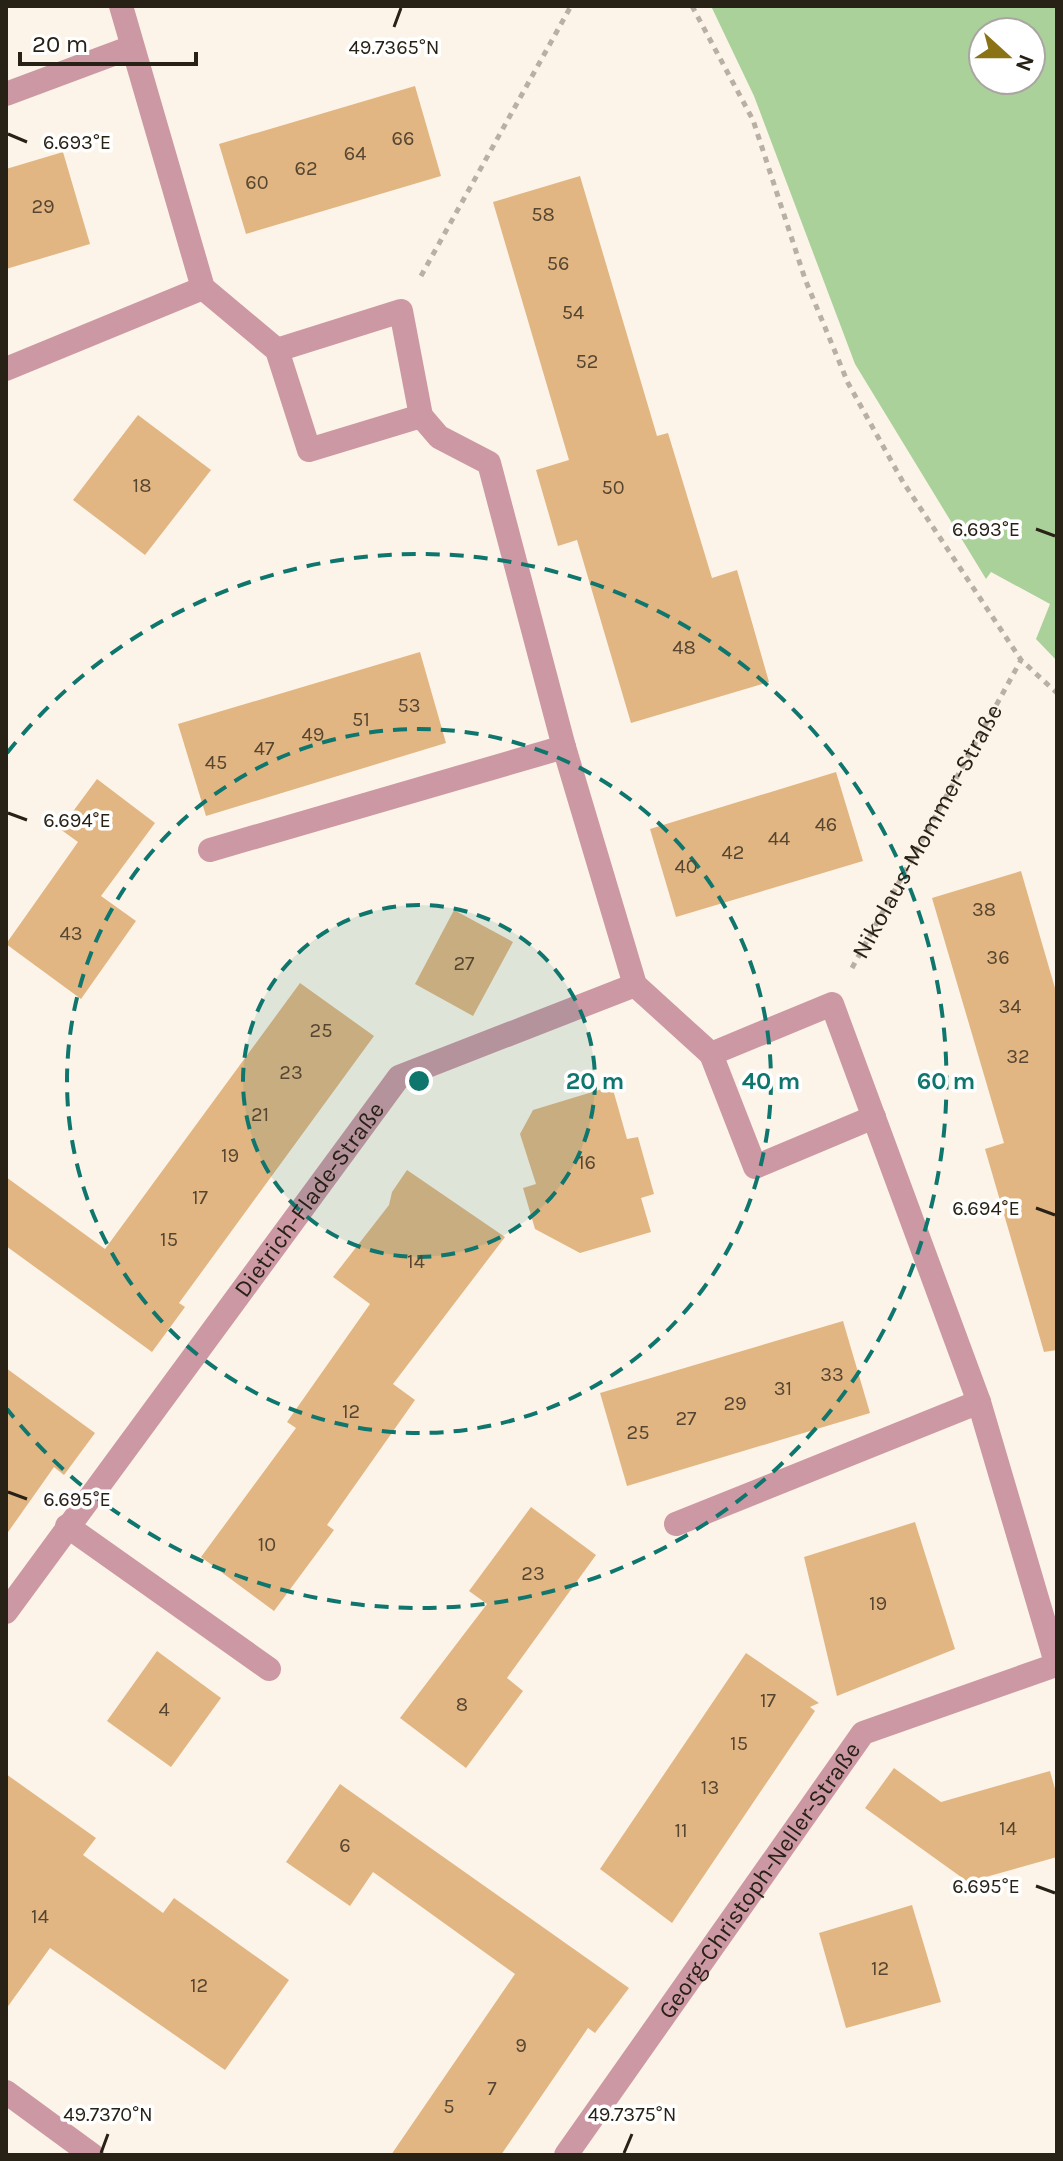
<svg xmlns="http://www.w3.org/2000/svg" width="1063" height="2161" font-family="Karla,sans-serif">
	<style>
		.green { fill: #abd19b; fill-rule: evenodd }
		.building { fill: #e2b683 }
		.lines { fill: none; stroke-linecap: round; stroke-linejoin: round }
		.path { stroke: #b8b0a5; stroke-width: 5; stroke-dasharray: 6 6; stroke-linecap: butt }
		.street { stroke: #cc98a4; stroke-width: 24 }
		.ticks { fill: none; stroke: #282116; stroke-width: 3 }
		.ring { fill: none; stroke: #0f766e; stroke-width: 4; stroke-dasharray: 14 10 }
		.labels { text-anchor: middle; stroke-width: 7; stroke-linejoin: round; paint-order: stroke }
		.number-label { font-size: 20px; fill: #564631 }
		.street-label { font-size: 24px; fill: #282116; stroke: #fff }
		.ticks-label { font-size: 20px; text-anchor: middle; fill: #282116; stroke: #fff; stroke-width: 7; stroke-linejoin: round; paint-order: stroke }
		.centre { fill: #0f766e; stroke: #fff; stroke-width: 4 }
		.ring-label { font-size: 24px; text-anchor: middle; font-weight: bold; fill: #0f766e; stroke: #fff; stroke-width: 7; stroke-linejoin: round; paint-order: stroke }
	</style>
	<rect width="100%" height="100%" fill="#fcf4e8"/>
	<path class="green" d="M711,6H1057V661L1036,639L1050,604L991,572L986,579L855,364L754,96ZM983,32H1031V80H983Z"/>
	<g class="building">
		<polygon points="415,86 441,176 246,234 219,144"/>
		<polygon points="63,152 90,244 6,269 6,169"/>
		<polygon points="580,176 657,436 668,433 712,578 737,570 769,682 631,723 577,540 558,546 536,470 569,460 493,202"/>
		<polygon points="138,415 211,470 145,555 73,500"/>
		<polygon points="420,652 446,743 206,816 178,724"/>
		<polygon points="836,772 863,861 676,917 650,829"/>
		<polygon points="97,779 155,823 101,896 136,921 81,999 6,944 78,842 60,829"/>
		<polygon points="1021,871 1057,995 1057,1350 1044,1352 985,1149 1004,1143 932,898"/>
		<polygon points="454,910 513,942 473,1016 415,984"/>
		<polygon points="300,983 374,1036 179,1303 185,1307 152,1352 6,1246 6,1177 105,1249"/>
		<polygon points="612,1086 627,1139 638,1137 654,1194 641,1198 651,1232 580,1253 535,1229 523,1188 536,1184 520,1134 533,1110"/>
		<polygon points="407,1170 505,1237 393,1384 415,1400 327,1525 334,1530 274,1611 201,1557 296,1428 287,1422 370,1304 333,1277 389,1205 392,1192"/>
		<polygon points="843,1321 870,1413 627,1486 600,1393"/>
		<polygon points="6,1368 95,1433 64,1475 54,1467 6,1535"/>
		<polygon points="531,1507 596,1555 507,1678 523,1691 466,1768 400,1718 487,1604 469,1591"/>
		<polygon points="915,1522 955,1649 837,1696 804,1557"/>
		<polygon points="157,1651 221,1698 171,1767 107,1721"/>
		<polygon points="746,1653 819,1703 810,1707 815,1711 672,1923 600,1869"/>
		<polygon points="894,1768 941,1802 1050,1771 1057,1796 1057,1857 968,1882 865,1808"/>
		<polygon points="6,1774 96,1838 83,1855 163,1913 174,1898 289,1980 225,2070 50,1948 6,2009"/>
		<polygon points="340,1784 629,1988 595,2033 588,2028 501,2155 391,2155 515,1974 373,1872 350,1906 286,1862"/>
		<polygon points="912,1905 941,2002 846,2028 819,1933"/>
	</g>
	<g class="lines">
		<g class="path">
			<polyline points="692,6 753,120 805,279 848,383 903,482 1021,660 1057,693"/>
			<polyline points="421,276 571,6"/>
			<path id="s1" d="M852,968L1021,660"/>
		</g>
		<g class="street">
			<polyline points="121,6 203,288 277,350 309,450 421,416 439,437 489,463 564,747 635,985 711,1054 832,1004 979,1402 1057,1666"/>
			<polyline points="6,94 132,47"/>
			<polyline points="277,350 401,311 421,416"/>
			<polyline points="6,369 203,288"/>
			<polyline points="210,850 564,747"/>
			<polyline points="711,1054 755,1167 874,1117"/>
			<polyline points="676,1524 979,1402"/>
			<polyline points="67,1526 269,1669"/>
			<path id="s2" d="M6,1612L399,1077L635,985"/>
			<polyline points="6,2092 92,2155"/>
			<path id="s3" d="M566,2155L863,1733L1056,1665"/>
		</g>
	</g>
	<path class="ticks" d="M394,27L401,8M8,134L27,142M1036,529L1055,536M8,813L27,820M1036,1208L1055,1215M8,1492L27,1499M1036,1886L1055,1893M101,2153L108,2134M624,2153L632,2134"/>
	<circle cx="419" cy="1081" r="176" fill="#0f766e" fill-opacity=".12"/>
	<g class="ring">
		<circle cx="419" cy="1081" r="176"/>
		<circle cx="419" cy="1081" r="352"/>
		<path d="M7 753A527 527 0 1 1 7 1409"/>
	</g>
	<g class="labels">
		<g class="number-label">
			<text x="403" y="145">66</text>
			<text x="355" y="160">64</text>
			<text x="306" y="175">62</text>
			<text x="257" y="189">60</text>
			<text x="43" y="213">29</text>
			<text x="543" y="221">58</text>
			<text x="558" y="270">56</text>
			<text x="573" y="319">54</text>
			<text x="587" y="368">52</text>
			<text x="142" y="492">18</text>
			<text x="613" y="494">50</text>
			<text x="684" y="654">48</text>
			<text x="409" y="712">53</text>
			<text x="361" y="726">51</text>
			<text x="313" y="741">49</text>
			<text x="264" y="755">47</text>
			<text x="216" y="769">45</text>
			<text x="826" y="831">46</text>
			<text x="779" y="845">44</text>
			<text x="733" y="859">42</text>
			<text x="686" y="873">40</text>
			<text x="984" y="916">38</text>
			<text x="71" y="940">43</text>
			<text x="998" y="964">36</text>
			<text x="464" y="970">27</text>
			<text x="1010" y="1013">34</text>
			<text x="321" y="1037">25</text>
			<text x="1018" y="1063">32</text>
			<text x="291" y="1079">23</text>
			<text x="260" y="1121">21</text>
			<text x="230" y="1162">19</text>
			<text x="587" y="1169">16</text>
			<text x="200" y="1204">17</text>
			<text x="169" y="1246">15</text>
			<text x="416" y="1268">14</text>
			<text x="832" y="1381">33</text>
			<text x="783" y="1395">31</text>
			<text x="735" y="1410">29</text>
			<text x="351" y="1418">12</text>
			<text x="686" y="1425">27</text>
			<text x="638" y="1439">25</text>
			<text x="267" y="1551">10</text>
			<text x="533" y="1580">23</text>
			<text x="878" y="1610">19</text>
			<text x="768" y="1707">17</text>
			<text x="462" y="1711">8</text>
			<text x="164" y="1716">4</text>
			<text x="739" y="1750">15</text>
			<text x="710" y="1794">13</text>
			<text x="1008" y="1835">14</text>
			<text x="681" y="1837">11</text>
			<text x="345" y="1852">6</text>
			<text x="40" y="1923">14</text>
			<text x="880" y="1975">12</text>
			<text x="199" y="1992">12</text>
			<text x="521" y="2052">9</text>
			<text x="492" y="2095">7</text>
			<text x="449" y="2113">5</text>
		</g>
		<g class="street-label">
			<text dy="8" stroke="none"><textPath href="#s1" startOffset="156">Nikolaus-Mommer-Straße</textPath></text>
			<text dy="8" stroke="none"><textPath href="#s2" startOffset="512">Dietrich-Flade-Straße</textPath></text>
			<text dy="8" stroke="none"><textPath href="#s3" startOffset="336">Georg-Christoph-Neller-Straße</textPath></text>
		</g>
	</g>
	<g class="ticks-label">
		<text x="394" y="54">49.7365°N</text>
		<text x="77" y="149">6.693°E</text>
		<text x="986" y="536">6.693°E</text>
		<text x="77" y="827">6.694°E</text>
		<text x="986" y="1215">6.694°E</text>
		<text x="77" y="1506">6.695°E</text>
		<text x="986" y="1893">6.695°E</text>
		<text x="108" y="2121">49.7370°N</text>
		<text x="632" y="2121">49.7375°N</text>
	</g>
	<circle cx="419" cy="1081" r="12" class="centre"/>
	<g class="ring-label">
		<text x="595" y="1089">20 m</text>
		<text x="771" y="1089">40 m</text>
		<text x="946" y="1089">60 m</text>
	</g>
	<rect width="1063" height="2161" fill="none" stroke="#282116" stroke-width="16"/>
	<g transform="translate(1007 56) rotate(111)"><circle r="38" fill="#ffffff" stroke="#a9a6a2" stroke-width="2"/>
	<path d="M0-6L14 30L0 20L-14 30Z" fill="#897315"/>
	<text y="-12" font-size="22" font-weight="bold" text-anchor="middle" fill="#282116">N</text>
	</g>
	<path d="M20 52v12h176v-12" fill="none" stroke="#282116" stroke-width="4"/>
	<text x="32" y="52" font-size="24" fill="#282116" stroke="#ffffff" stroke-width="6" paint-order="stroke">20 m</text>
</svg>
